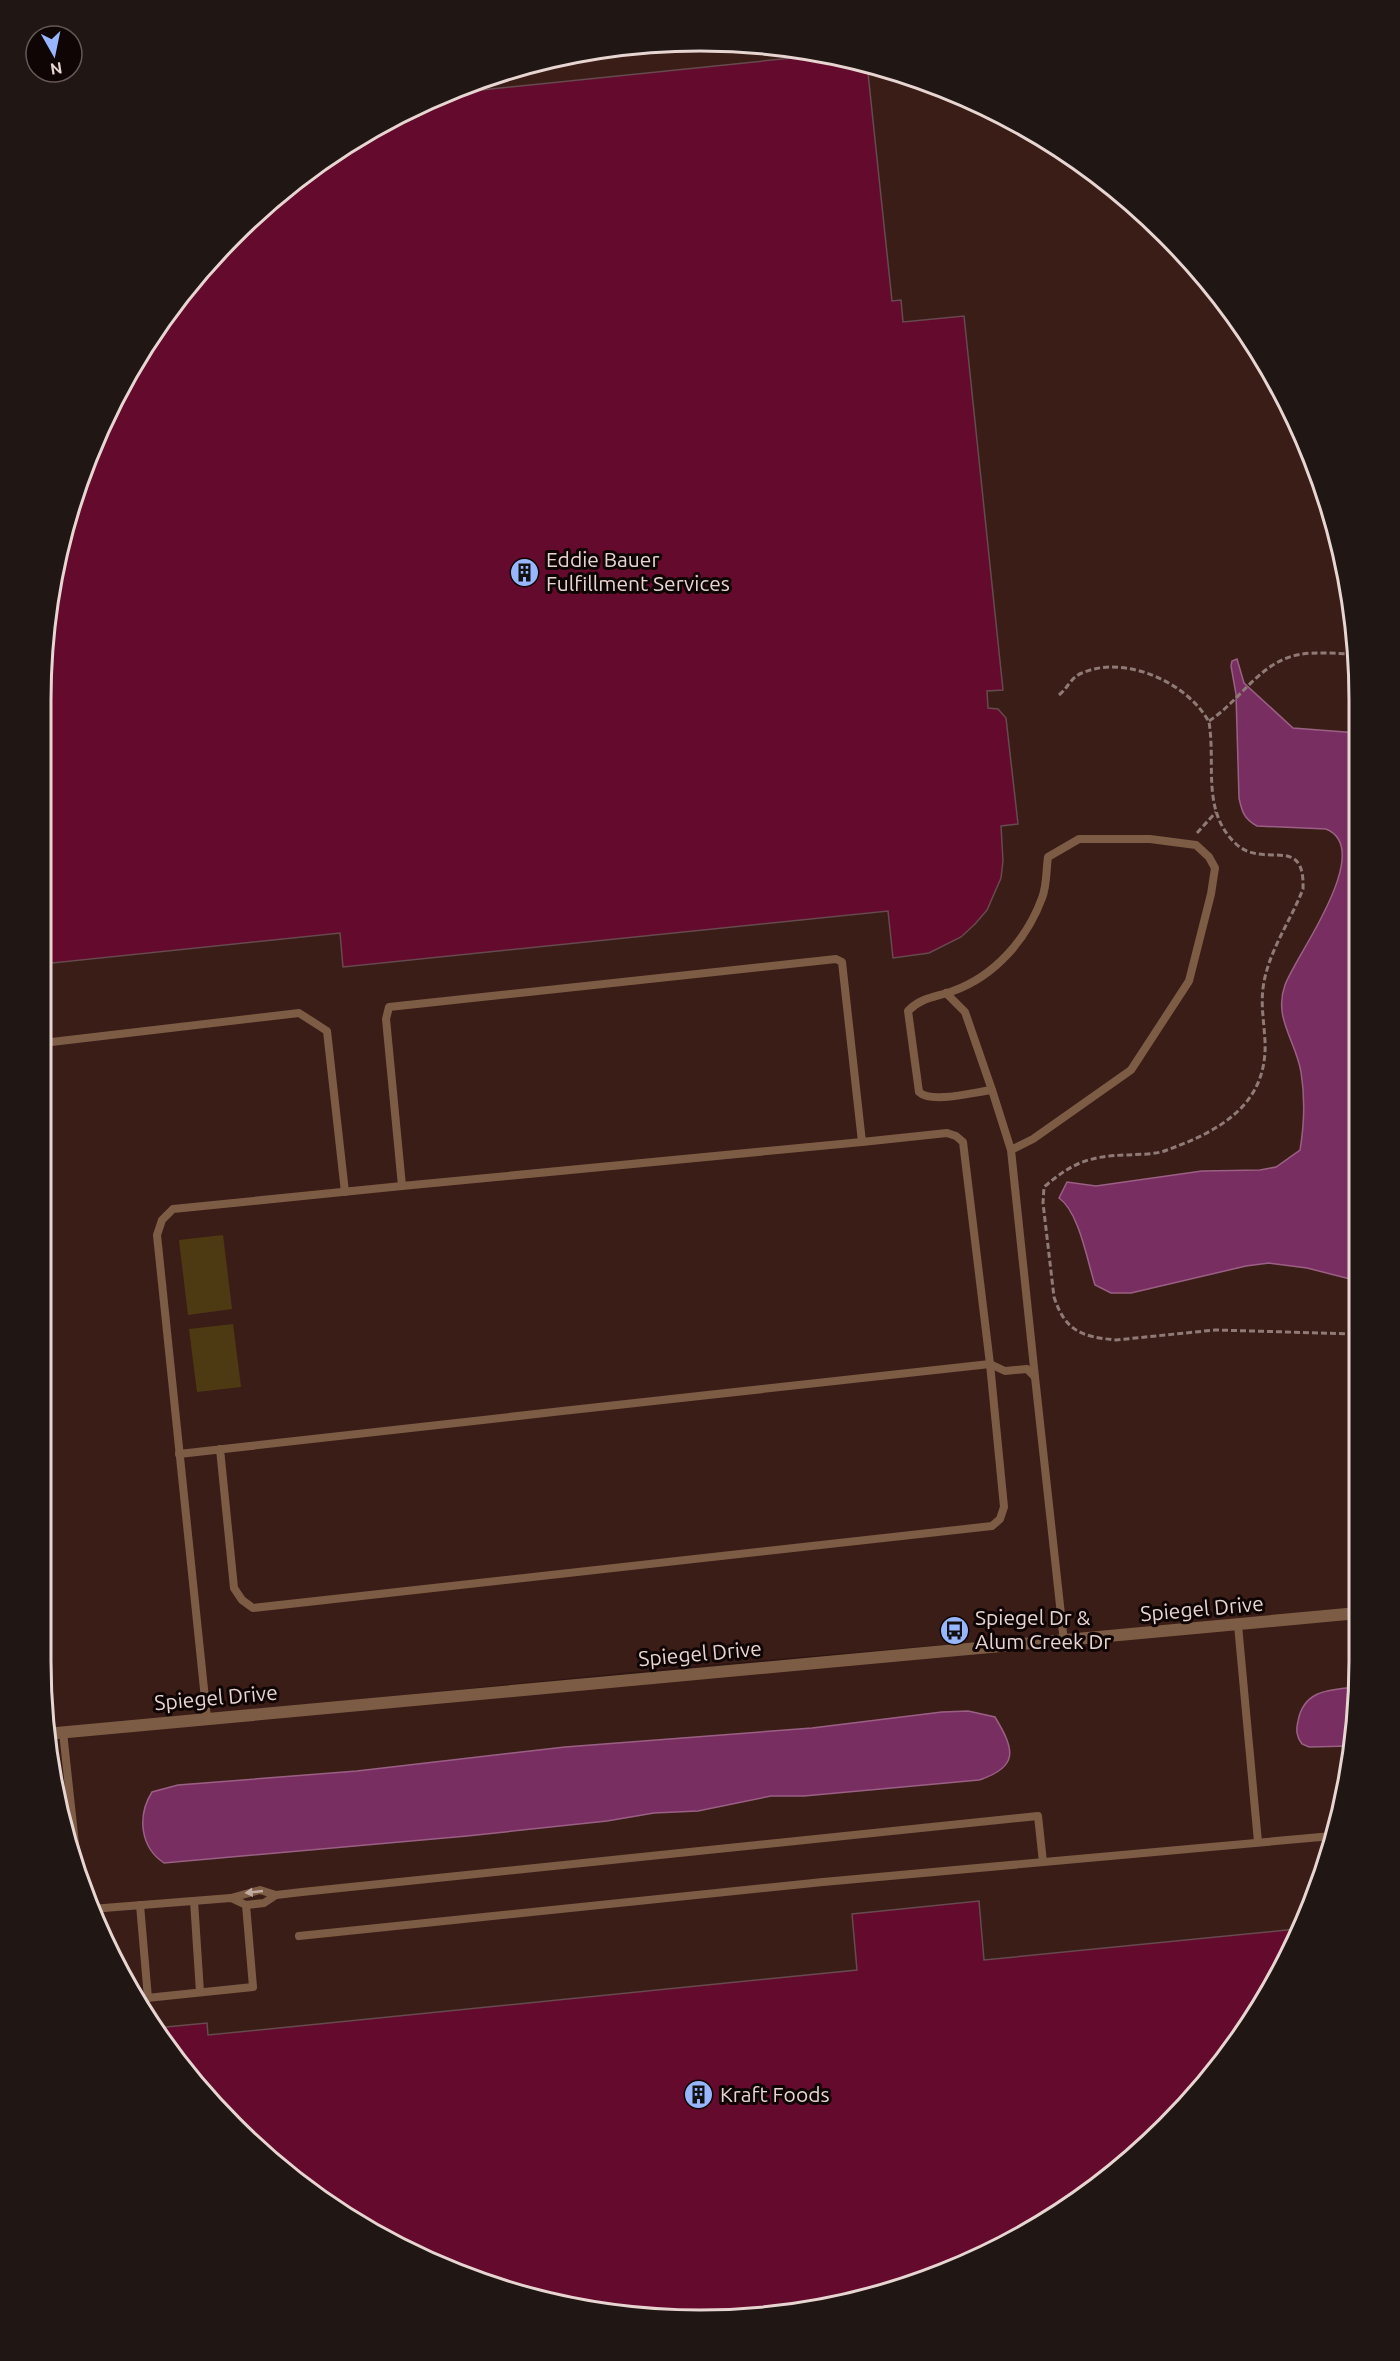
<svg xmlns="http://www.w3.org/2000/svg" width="1400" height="2361" font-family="Ubuntu,sans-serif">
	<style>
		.built { fill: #3b1d17 }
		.green { fill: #4e3a12 }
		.water { fill: #792e62; stroke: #9a6084; stroke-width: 1.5 }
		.building { fill: #640a2c; stroke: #664a4f; stroke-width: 1.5 }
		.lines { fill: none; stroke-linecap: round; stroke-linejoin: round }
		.path { stroke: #8f7a76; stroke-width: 3; stroke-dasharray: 6 3; stroke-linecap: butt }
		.service { stroke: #7d5c45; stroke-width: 8 }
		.minor { stroke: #7d5c45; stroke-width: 12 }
		.oneway { fill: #c2aba1 }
		.labels { text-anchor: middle; stroke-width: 6; stroke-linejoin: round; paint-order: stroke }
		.poi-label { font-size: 21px; fill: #e7d5d2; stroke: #0f0504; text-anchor: start }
		.street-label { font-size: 21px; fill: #e7d5d2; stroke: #0f0504 }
		.rim { fill: none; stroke: #e7d5d2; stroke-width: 3 }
	</style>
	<rect width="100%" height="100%" fill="#2e1612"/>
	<g class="built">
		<polygon points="700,41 829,53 953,91 1067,152 1196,265 1271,371 1337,529 1358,657 1358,1609 682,1667 46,1731 42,657 76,488 152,333 234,233 334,151 448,91 572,53"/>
		<polygon points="1358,1613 1358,1704 1324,1873 1248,2028 1167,2127 1101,2184 992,2252 912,2286 786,2315 700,2320 614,2315 234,2128 177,2062 109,1953 75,1873 46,1747 46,1734"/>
	</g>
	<g class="green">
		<polygon points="223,1235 232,1309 188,1315 179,1240"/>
		<polygon points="233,1324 241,1387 197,1392 189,1329"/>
	</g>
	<g class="water">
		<path d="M1237,659L1244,683L1293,728L1358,733V1281L1307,1268L1269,1263L1246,1266L1131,1293H1111L1095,1285C1087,1260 1079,1212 1059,1198L1067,1182L1096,1186L1202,1171L1260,1170L1276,1167L1300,1150C1304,1126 1305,1097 1301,1072C1296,1041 1273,1018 1285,985C1296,955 1376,849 1326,829L1257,826C1244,819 1242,812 1239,798L1236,694L1231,666L1232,661Z"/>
		<path d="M1358,1687V1704L1350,1746L1309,1747L1302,1744C1296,1736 1296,1730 1298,1721C1304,1689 1330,1690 1358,1687Z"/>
		<path d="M968,1711L995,1717C1015,1750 1019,1767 979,1780L804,1796H771L698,1811L654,1813L607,1821L467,1836L164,1863C140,1847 137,1816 152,1792L178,1785L357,1771L565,1747L812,1728L942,1712Z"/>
	</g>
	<g class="building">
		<polygon points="831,54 877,68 878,72 868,73 892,301 901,300 903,322 964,316 1003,690 987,691 988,708 998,709 1006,718 1018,824 1001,826 1003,861 1001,878 987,910 975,924 961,937 929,953 893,958 888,911 343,967 340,933 43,964 42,657 76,488 152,333 234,233 334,151 442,94"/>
		<polygon points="979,1901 984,1960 1297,1929 1248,2028 1167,2127 1101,2184 992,2252 912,2286 786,2315 700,2320 614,2315 488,2286 333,2209 234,2128 177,2062 156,2028 207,2023 208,2035 857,1970 852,1914"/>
	</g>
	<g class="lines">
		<g class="path">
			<path d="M1059,695C1068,688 1071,677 1082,673C1125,654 1188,683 1209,722C1216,765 1201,811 1236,844C1265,870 1305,833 1303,889C1291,920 1270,949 1264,982C1260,1002 1264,1021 1265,1041C1268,1104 1220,1131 1167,1150C1155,1155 1139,1154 1126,1155C1089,1156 1072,1163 1044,1187L1043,1203L1054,1297C1065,1331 1082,1337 1116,1340L1215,1330L1358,1334"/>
			<path d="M1209,721C1240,701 1259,663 1297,655C1315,651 1339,654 1358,654"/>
			<polyline points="1197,833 1216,812"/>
		</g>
		<g class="service">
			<polyline points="946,993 965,1012 992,1090"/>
			<polyline points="43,1043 299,1013 327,1031 345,1192"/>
			<path d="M1011,1150L992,1090C975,1092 931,1104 919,1092L908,1011C921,997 937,997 953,991C995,976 1027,939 1042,898C1047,886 1046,870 1048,857L1079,839H1150L1196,845L1209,857L1215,868L1211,894L1189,981L1131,1070L1033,1139L1011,1150L1035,1377"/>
			<polyline points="402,1186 862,1142"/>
			<path d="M179,1454C449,1423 720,1394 990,1364L1004,1507L1000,1519L992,1526L253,1608L242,1600L234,1588L220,1449"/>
			<polyline points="1238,1625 1258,1842"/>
			<polyline points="207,1718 157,1235 162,1220 173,1209 402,1186 386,1019 389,1007 836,959 842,962 862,1142 947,1133 956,1136 963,1142 990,1364 1005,1371 1027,1369 1035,1377 1064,1642"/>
			<polyline points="63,1732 79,1881"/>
			<polyline points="231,1898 260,1890 276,1895"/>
			<polyline points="194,1901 200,1992"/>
			<polyline points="140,1905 148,1998"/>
			<polyline points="246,1905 264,1903 276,1895 302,1892 1038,1816 1043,1862"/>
			<polyline points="91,1909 231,1898 246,1905 253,1987 137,1999"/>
			<polyline points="299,1936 823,1882 1332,1836"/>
		</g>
		<polyline class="minor" points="46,1734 1358,1613"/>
	</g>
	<defs><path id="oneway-solid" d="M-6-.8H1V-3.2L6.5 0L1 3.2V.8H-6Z" transform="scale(1.5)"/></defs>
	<use class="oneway" href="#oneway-solid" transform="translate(254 1892) rotate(174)"/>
	<defs>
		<symbol id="building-disc" viewBox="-11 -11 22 22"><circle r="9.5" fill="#98b6fd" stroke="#0f0504"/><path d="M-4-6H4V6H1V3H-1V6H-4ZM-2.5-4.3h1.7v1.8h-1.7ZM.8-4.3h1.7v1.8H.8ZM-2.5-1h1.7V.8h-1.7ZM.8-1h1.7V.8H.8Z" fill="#111"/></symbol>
		<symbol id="bus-disc" viewBox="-11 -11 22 22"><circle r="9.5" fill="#98b6fd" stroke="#0f0504"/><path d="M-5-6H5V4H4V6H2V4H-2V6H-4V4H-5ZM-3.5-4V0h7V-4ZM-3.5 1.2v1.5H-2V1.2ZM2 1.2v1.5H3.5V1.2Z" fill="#111"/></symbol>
	</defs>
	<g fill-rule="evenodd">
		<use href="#building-disc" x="508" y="556" width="33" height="33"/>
		<use href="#bus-disc" x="938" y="1614" width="33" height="33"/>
		<use href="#building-disc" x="682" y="2078" width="33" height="33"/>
	</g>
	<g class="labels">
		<g class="poi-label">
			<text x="546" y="567">Eddie Bauer<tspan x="546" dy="24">Fulfillment Services</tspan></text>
			<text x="975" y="1625">Spiegel Dr &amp;<tspan x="975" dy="24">Alum Creek Dr</tspan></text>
			<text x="720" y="2102">Kraft Foods</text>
		</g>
		<g class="street-label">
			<text transform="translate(1202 1609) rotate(-5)" y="7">Spiegel Drive</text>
			<text transform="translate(700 1654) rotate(-5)" y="7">Spiegel Drive</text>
			<text transform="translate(216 1698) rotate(-5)" y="7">Spiegel Drive</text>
		</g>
	</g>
	<path d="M0 0H1400V2361H0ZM700 51H700A649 649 0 0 1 1349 700V1661A649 649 0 0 1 700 2310H700A649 649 0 0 1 51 1661V700A649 649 0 0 1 700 51Z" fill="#201614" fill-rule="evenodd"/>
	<path class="rim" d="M700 51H700A649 649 0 0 1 1349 700V1661A649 649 0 0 1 700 2310H700A649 649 0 0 1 51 1661V700A649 649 0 0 1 700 51Z"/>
	<g transform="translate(54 54) rotate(171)"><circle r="28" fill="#0f0504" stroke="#655856" stroke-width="1.5"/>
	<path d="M0-4.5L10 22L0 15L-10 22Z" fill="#98b6fd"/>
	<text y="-9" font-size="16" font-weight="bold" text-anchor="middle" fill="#e7d5d2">N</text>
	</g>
</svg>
